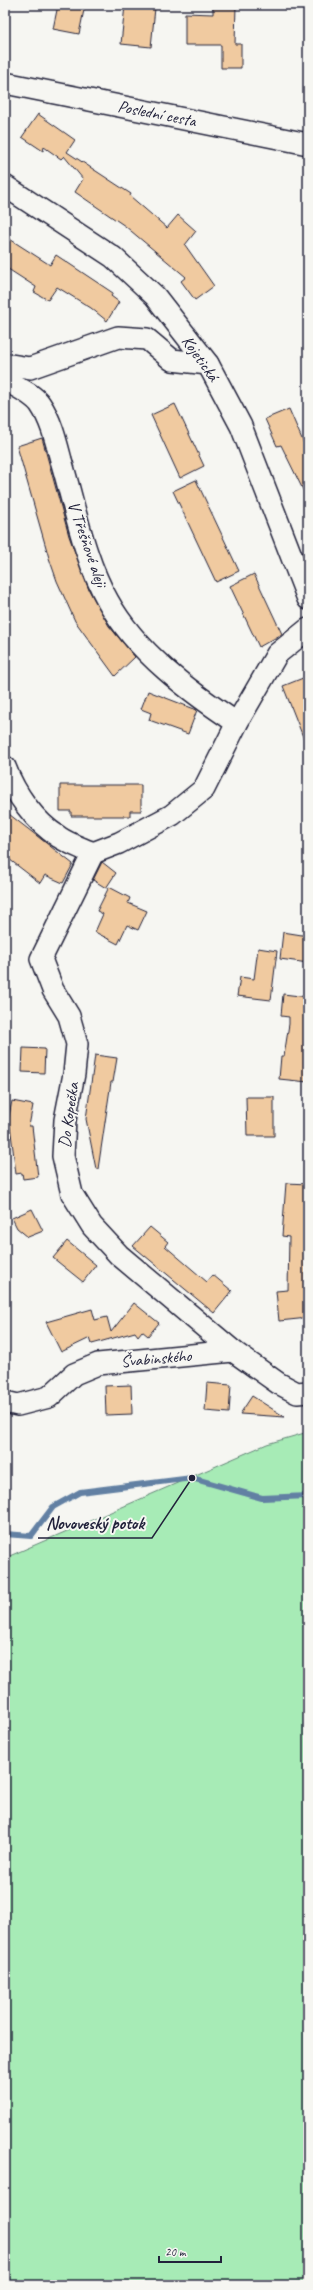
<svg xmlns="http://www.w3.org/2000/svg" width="313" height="2290" font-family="Caveat,sans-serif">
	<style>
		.green { fill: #a7ebb6; stroke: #648678 }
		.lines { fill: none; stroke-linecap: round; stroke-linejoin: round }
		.stream { stroke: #6280a3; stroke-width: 6 }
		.building { fill: #f0caa0; stroke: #22223b }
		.minor-casing { stroke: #22223b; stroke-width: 24 }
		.minor { stroke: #f6f6f2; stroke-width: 21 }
		.labels { text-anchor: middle; stroke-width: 4; stroke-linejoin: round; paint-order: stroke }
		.street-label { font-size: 17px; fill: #22223b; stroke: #f6f6f2 }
		.leader { fill: none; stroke: #22223b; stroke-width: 1.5 }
		.callout-dot { fill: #22223b; stroke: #f6f6f2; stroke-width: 1.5 }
		.callout-label { font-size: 18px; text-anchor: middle; font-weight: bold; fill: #22223b; stroke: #f6f6f2; stroke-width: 4; stroke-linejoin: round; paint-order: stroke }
	</style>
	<rect width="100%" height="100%" fill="#f6f6f2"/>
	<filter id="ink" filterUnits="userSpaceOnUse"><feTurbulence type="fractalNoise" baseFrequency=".025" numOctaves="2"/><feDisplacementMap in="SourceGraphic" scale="8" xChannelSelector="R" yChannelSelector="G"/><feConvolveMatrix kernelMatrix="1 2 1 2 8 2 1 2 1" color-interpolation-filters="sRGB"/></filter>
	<g filter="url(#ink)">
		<polygon class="green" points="308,1432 308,2285 5,2285 5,1558 267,1444"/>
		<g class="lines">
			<polyline class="stream" points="5,1534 31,1536 53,1507 80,1492 192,1478 262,1498 308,1496"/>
		</g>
		<g class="building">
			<polygon points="58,5 85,5 79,34 53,29"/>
			<polygon points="125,5 155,8 151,47 121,44"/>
			<polygon points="213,5 236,5 235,44 241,44 241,68 221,68 221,45 185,45 185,13 213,14"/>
			<polygon points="38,114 75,140 67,152 131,194 130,196 167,228 178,215 196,231 185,245 214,286 195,300 181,281 186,277 125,226 75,192 83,179 64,156 61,159 44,147 43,151 22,137"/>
			<polygon points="5,236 50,265 56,255 113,293 111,296 119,302 107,321 91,308 57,287 48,300 34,292 36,287 5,267"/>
			<polygon points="175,404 204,466 180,478 151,415"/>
			<polygon points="289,409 308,453 308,500 281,445 277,446 265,419"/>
			<polygon points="42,438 69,536 89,590 109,626 135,657 115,676 75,621 57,581 49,558 17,446"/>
			<polygon points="196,480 239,571 216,582 173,491"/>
			<polygon points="254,574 282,634 259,647 230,586"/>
			<polygon points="308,676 308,747 307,747 283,686"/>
			<polygon points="148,691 197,710 188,734 149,720 151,713 141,709"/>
			<polygon points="60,785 141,785 141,811 130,811 130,816 71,816 71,811 60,811"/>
			<polygon points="5,811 73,864 63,883 45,875 40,883 5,856"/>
			<polygon points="102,862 116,873 106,888 93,880"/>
			<polygon points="109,887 130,898 128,903 147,911 138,930 127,925 118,944 95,932 103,914 97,911"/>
			<polygon points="283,932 308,936 308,963 280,959"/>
			<polygon points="258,948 277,951 271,1000 237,996 240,977 254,979"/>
			<polygon points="283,994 308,997 308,1082 279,1079 281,1056 284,1056 289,1024 289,1017 281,1016"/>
			<polygon points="23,1048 45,1049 44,1073 22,1072"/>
			<polygon points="95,1055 117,1058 113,1082 111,1082 98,1169 96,1169 86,1119"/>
			<polygon points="246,1097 274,1097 274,1136 247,1136"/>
			<polygon points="12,1101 33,1105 29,1126 32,1126 38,1177 23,1179 22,1173 16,1174 10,1125 7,1125"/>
			<polygon points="286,1183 308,1184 306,1283 308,1318 279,1321 276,1291 288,1290 289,1237 282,1236"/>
			<polygon points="32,1209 43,1231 28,1237 17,1228 12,1218"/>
			<polygon points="150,1227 168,1242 165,1246 207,1282 213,1275 232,1291 214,1313 133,1246"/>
			<polygon points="67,1241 96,1265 83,1282 53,1258"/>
			<polygon points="134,1303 159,1323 148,1336 142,1331 138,1336 135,1332 92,1344 90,1338 61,1352 46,1322 92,1309 95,1320 107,1317 111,1332"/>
			<polygon points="207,1383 231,1385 229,1413 205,1411"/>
			<polygon points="131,1385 132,1414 106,1415 105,1386"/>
			<polygon points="252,1396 285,1417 240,1414"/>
		</g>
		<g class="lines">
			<defs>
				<g id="minor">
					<polyline points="5,83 308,144"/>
					<polyline points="5,186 113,257 155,296 208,364 241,426 308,599"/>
					<polyline points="5,364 30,368 118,337 147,339 172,360 208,364"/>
					<path d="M5,380C15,386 33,394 40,404C51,420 56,441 61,460C75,507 84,559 108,601C136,652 190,692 237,723"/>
					<path d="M5,767C15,794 35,822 59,837C69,844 82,848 93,853"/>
					<polyline points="93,853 41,959 53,990 69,1016 77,1044 74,1074 65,1120 63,1156 72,1194 92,1226 119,1255 233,1351 278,1383 297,1393 308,1392"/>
					<polyline points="93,853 119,843 172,815 204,789 237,723 277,654 308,629"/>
					<polyline points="5,1402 18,1405 49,1397 74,1374 98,1364 233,1351"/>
				</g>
			</defs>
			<use href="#minor" class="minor-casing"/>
			<use href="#minor" class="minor"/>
		</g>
	</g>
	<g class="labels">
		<g class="street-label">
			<text transform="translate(157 113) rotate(11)" y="6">Poslední cesta</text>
			<text transform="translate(201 358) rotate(55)" y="6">Kojetická</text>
			<text transform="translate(88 544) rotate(71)" y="6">V Třešňové aleji</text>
			<text transform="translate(68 1115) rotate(-82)" y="6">Do Kopečka</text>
			<text transform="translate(156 1358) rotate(-5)" y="6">Švabinského</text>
		</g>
	</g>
	<path class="leader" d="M192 1478L152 1538H38"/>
	<circle class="callout-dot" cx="192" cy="1478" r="4"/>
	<g class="callout-label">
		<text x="95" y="1529">Novoveský potok</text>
	</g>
	<rect width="313" height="2290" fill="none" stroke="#f6f6f2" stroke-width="20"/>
	<rect x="10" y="10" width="293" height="2270" fill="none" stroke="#22223b" stroke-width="1.5" filter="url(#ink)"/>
	<path d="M159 2256v6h62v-6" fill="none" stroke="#22223b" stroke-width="2"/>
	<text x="165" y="2256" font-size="12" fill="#22223b" stroke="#f6f6f2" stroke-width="3" paint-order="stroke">20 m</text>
</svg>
